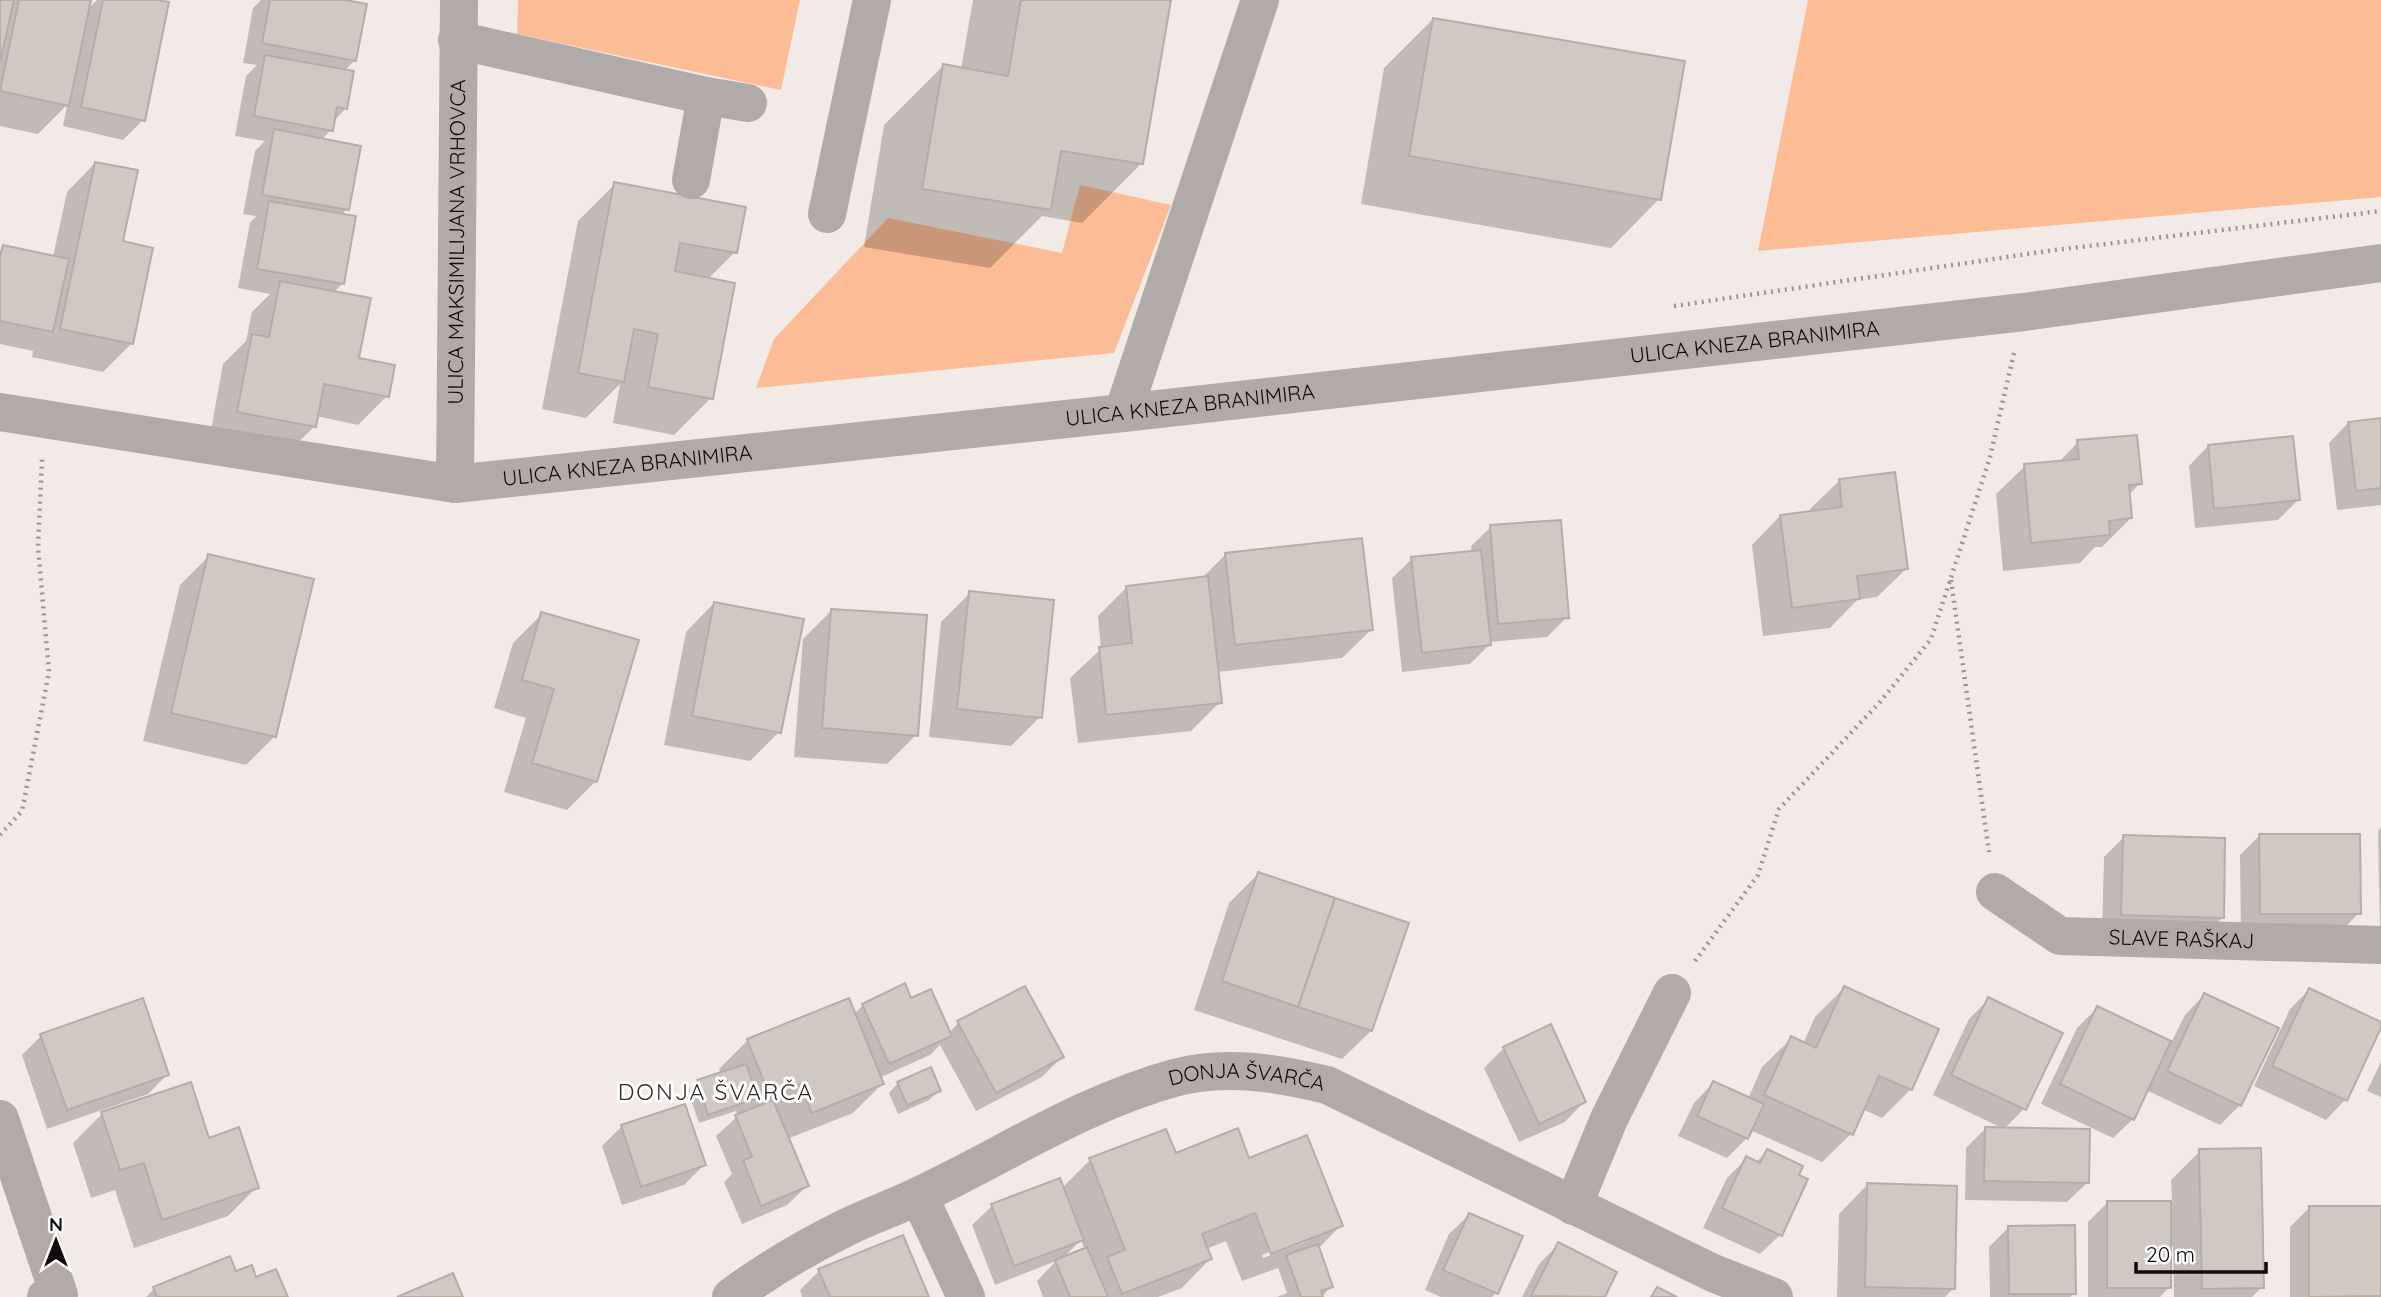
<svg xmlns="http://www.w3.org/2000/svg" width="2381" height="1297" font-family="Quicksand,sans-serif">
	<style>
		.green { fill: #fcbc95 }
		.shadow { fill: #0003; fill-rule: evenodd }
		.building { fill: #cfc8c3; stroke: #b4ada8; stroke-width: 2 }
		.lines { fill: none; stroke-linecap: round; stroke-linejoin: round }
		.path { stroke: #9b9592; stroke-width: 4.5; stroke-dasharray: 2 5; stroke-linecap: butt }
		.minor { stroke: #aeaba9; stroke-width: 38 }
		.labels { text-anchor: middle; stroke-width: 6; stroke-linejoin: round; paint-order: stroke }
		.street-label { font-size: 21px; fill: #0f0c0b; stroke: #fff }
		.neighbourhood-label { font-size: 23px; letter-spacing: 2px; fill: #322c28; stroke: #fff }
	</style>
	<rect width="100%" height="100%" fill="#f2eae6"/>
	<g class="green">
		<polygon points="518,0 800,0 781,90 517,34"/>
		<polygon points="1808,0 2381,0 2381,197 1758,251"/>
		<polygon points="1080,185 1171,205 1114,353 756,388 774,339 888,218 1062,253"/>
	</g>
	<g class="shadow">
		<polygon points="0,0 89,0 87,10 97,0 148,0 143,120 123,140 63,126 67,105 38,134 0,126"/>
		<polygon points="261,0 336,0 355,60 344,71 346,108 333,122 331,130 321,140 347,209 341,215 343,283 333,293 357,359 387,396 358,425 316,416 314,427 285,455 209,441 223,364 246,341 252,312 270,294 238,288 250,223 256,216 243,214 255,151 265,141 235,136 246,76 257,65 243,63 253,8"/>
		<polygon points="973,0 1169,0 1141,164 1082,223 1042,216 990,268 864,247 884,125 943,66 961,69"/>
		<polygon points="1433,19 1659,199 1611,248 1361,204 1384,68"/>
		<polygon points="95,163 121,242 132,343 103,372 32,357 33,351 0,344 0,250 3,247 53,257 67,192"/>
		<polygon points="615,184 735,252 708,279 711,398 674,435 613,423 620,384 586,418 542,409 578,221"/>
		<polygon points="2381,420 2381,505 2337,510 2329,443 2348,423"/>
		<polygon points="2078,442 2140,483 2129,495 2131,518 2102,547 2095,547 2080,563 2003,571 1996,494 2025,466 2058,463"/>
		<polygon points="2208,446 2298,500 2278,520 2195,528 2189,466"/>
		<polygon points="1839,481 1906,569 1877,597 1857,600 1830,628 1763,636 1752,545 1780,516 1811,513 1810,509"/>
		<polygon points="1491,527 1567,617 1547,637 1489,642 1489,645 1470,664 1402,672 1392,578 1412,559 1472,553 1471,546"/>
		<polygon points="1226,554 1371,630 1342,658 1217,672 1220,702 1191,731 1078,743 1070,678 1101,649 1098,616 1127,587 1201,579"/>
		<polygon points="209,556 275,736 246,765 143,741 180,585"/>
		<polygon points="970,593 1040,717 1011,746 929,737 941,622"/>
		<polygon points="714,603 779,732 750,761 664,745 686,632"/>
		<polygon points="832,610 916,735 887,764 794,757 803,639"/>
		<polygon points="542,614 596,781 567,810 504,792 526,718 494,708 513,643"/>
		<polygon points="2381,827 2381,927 2380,927 2378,831"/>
		<polygon points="2260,835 2359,913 2339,933 2241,933 2240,855"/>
		<polygon points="2124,837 2222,918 2202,937 2102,934 2104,857"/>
		<polygon points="1258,874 1371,1031 1342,1059 1194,1010 1229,903"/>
		<polygon points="1844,988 1911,1089 1882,1118 1862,1109 1851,1134 1822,1162 1750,1130 1747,1138 1727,1158 1678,1136 1694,1103 1713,1083 1748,1099 1762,1067 1791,1039 1803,1044 1815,1017"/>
		<polygon points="2309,990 2381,1024 2345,1100 2326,1120 2254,1086 2290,1009"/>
		<polygon points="2204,995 2240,1105 2220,1125 2146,1090 2133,1119 2113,1138 2041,1104 2077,1028 2097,1008 2171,1043 2185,1015"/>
		<polygon points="1989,999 2061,1034 2024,1109 2004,1129 1933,1095 1969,1019"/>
		<polygon points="911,1000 949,1033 958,1023 1062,1057 1042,1077 976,1111 940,1045 930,1055 879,1078 882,1084 853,1113 787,1139 807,1186 787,1205 742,1224 724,1182 732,1174 716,1136 738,1116 736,1111 699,1123 688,1091 698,1082 721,1074 719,1069 748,1040 854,1014 863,1005"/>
		<polygon points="41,1036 167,1075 148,1094 47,1129 22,1055"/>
		<polygon points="1504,1048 1584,1102 1565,1122 1519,1142 1484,1068"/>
		<polygon points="2381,1062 2381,1097 2367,1091"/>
		<polygon points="898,1083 939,1091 929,1100 898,1114 889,1093"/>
		<polygon points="102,1114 208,1140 257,1187 228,1216 134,1248 115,1190 91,1198 73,1143"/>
		<polygon points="622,1126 704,1165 684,1185 622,1205 602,1146"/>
		<polygon points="1985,1129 2087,1183 2067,1202 1965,1200 1966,1148"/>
		<polygon points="1767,1151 1780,1235 1760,1254 1703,1228 1727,1178 1747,1158 1756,1162"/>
		<polygon points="2200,1151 2262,1287 2252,1297 2174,1297 2173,1246 2169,1246 2169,1287 2160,1297 2088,1297 2088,1222 2108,1202 2172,1202 2171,1180"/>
		<path d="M1175,1155L1248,1160L1340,1226L1318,1249L1331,1286L1322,1297H1277L1287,1293L1278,1268L1242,1281L1226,1241L1206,1249L1210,1259L1182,1288L1158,1297H1043L1037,1281L1056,1261L995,1285L972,1225L992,1206L1062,1188L1090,1160ZM1308,1238V1241L1263,1258L1262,1255ZM1081,1240L1085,1250L1062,1259Z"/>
		<polygon points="1867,1185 1953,1289 1945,1297 1837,1297 1839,1214"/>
		<polygon points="2310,1207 2381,1207 2381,1297 2290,1297 2290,1227"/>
		<polygon points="1469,1215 1496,1293 1492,1297 1441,1297 1425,1290 1449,1234"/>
		<polygon points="2009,1227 2074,1293 2070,1297 1990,1297 1989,1247"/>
		<polygon points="1559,1244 1615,1273 1603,1297 1522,1297 1539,1264"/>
		<polygon points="819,1271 927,1297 802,1297 800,1290"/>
		<polygon points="235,1273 255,1279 286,1297 146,1297 154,1289"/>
	</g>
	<g class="building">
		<polygon points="0,0 14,0 0,62"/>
		<polygon points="19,0 91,0 69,106 0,91"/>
		<polygon points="103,0 157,0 169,2 145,121 81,107"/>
		<polygon points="270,0 346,0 367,4 356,61 262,43"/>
		<polygon points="1021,0 1171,0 1143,164 1061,151 1051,210 922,189 943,64 1008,76"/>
		<polygon points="1433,18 1685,61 1661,200 1409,156"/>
		<polygon points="265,55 354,71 347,109 337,107 333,131 254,116"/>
		<polygon points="274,129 361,146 349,210 262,195"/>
		<polygon points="95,162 138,170 123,241 153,248 133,344 60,329"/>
		<polygon points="614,182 746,207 737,253 680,243 675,271 735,283 713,399 648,387 658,334 634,329 624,382 578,373"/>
		<polygon points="269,201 356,216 344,284 257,269"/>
		<polygon points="3,245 69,259 53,332 0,321 0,257"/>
		<polygon points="280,281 371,298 359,358 395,365 389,397 324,384 316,427 237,412 252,334 269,337"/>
		<polygon points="2381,418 2381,488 2356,491 2348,422"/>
		<polygon points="2137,435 2142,484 2129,485 2132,518 2109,521 2110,535 2031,543 2024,464 2079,459 2077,440"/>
		<polygon points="2293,436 2300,500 2214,509 2208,445"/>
		<polygon points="1895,472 1908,569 1857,576 1860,599 1792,608 1780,515 1842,507 1839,479"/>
		<polygon points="1561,520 1569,618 1498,624 1490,525"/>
		<polygon points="1362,538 1373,630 1235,645 1225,553"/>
		<polygon points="1481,550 1491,645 1422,653 1411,557"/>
		<polygon points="208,554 314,579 276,737 171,713"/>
		<polygon points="1208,576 1222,703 1106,715 1099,647 1132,643 1126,586"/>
		<polygon points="969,591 1054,600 1042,718 957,709"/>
		<polygon points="714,602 804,619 781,733 692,716"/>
		<polygon points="831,609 927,615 918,736 822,728"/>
		<polygon points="541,612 639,640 597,782 532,763 554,689 522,680"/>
		<polygon points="2259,834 2360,834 2361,914 2260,914"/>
		<polygon points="2123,835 2225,838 2224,918 2121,915"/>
		<polygon points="1258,872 1335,898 1298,1007 1222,981"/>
		<polygon points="1335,898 1409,923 1372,1031 1298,1007"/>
		<polygon points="905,983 911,998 931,989 952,1036 889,1064 862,1004"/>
		<polygon points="1025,986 1064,1057 996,1093 957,1021"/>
		<polygon points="1844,986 1939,1029 1912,1090 1879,1076 1853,1135 1764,1095 1791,1036 1816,1048"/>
		<polygon points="2309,988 2381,1022 2381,1028 2347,1101 2272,1066"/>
		<polygon points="2204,993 2279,1028 2241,1106 2167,1071"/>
		<polygon points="1988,997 2063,1033 2026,1110 1951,1075"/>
		<polygon points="143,998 169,1075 67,1110 40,1034"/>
		<polygon points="849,998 884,1084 812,1113 800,1084 770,1097 747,1039"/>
		<polygon points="2097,1006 2171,1041 2134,1120 2060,1084"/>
		<polygon points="1551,1024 1586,1102 1539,1124 1503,1047"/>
		<polygon points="746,1064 758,1098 708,1115 697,1080"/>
		<polygon points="931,1067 941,1091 907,1105 897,1082"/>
		<polygon points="1713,1081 1764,1104 1748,1139 1697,1116"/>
		<polygon points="191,1082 209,1138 239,1127 259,1188 162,1220 144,1163 120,1170 101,1112"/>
		<polygon points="773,1100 809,1186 761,1206 743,1160 752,1157 735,1115"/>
		<polygon points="685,1104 706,1165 641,1187 621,1125"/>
		<polygon points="1985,1127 2090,1129 2089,1183 1984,1181"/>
		<polygon points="1238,1128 1249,1158 1307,1135 1343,1226 1271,1254 1255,1213 1202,1234 1212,1259 1122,1294 1107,1257 1125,1250 1089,1158 1166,1129 1176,1153"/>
		<polygon points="2261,1148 2264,1288 2202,1289 2199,1149"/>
		<polygon points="1767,1149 1803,1166 1799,1175 1808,1179 1782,1236 1722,1208 1746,1156 1760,1163"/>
		<polygon points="1060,1178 1084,1240 1014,1266 991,1204"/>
		<polygon points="1867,1183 1957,1186 1955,1289 1865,1287"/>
		<rect x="2107" y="1201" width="64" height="87"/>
		<polygon points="2309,1206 2381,1206 2381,1296 2309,1297"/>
		<polygon points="1469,1213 1523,1236 1498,1294 1443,1270"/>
		<polygon points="2075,1225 2076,1294 2009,1294 2008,1226"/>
		<polygon points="903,1235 929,1297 830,1297 818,1269"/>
		<polygon points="1558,1242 1617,1272 1605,1297 1531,1296"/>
		<polygon points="1318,1244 1333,1287 1321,1291 1323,1297 1301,1297 1286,1255"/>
		<polygon points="1087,1247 1108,1297 1070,1297 1055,1260"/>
		<polygon points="230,1256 236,1271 252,1265 256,1277 276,1269 288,1297 157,1297 153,1287"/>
		<polygon points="453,1273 463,1297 397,1297"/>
		<polygon points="1657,1287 1677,1297 1651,1297"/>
	</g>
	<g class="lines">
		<g class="path">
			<polyline points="1674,306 2055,250 2381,211"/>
			<polyline points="1951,580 1989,852"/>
			<polyline points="0,835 22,811 49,672 38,547 42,459"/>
			<polyline points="1695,961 1758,875 1779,809 1880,702 1931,639 1990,457 2014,353"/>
		</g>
		<g class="minor">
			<polyline points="457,40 706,96 748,103"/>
			<polyline points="691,180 706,96"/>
			<polyline points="827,214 872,0"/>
			<path id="s1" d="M0,412L455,484L1123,413L2024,312L2381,263"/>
			<polyline points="1123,413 1260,0"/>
			<path id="s2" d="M455,484L459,0"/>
			<path id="s3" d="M1995,892L2060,936L2381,945"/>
			<polyline points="0,1119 59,1295 46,1297"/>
			<polyline points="919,1196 966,1297"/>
			<polyline points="1573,1206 1609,1119 1672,993"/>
			<path id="s4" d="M731,1297C767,1270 805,1248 845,1228C869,1216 894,1208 918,1196C1003,1156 1083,1103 1174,1078C1225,1064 1277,1073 1327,1085L1713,1273L1774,1297"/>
		</g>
	</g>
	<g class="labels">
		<g class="street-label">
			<text dy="7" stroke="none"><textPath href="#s2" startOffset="242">ULICA MAKSIMILIJANA VRHOVCA</textPath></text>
			<text dy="7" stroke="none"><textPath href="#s1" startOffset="1768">ULICA KNEZA BRANIMIRA</textPath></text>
			<text dy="7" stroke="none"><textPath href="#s1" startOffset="1200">ULICA KNEZA BRANIMIRA</textPath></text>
			<text dy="7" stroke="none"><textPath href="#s1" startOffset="634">ULICA KNEZA BRANIMIRA</textPath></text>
			<text dy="7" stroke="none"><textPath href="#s3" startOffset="200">SLAVE RAŠKAJ</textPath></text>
			<text dy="7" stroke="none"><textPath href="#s4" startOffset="569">DONJA ŠVARČA</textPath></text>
		</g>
		<g class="neighbourhood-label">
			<text x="716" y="1100">DONJA ŠVARČA</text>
		</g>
	</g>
	<g transform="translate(56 1241)" stroke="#ffffff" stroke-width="5" paint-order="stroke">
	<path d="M0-5L12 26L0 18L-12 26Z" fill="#0f0c0b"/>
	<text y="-10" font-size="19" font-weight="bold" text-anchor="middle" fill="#0f0c0b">N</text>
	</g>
	<path d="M2136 1262v10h130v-10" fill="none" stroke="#0f0c0b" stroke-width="3.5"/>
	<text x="2146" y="1262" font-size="21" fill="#0f0c0b" stroke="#ffffff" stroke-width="5" paint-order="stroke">20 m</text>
</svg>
